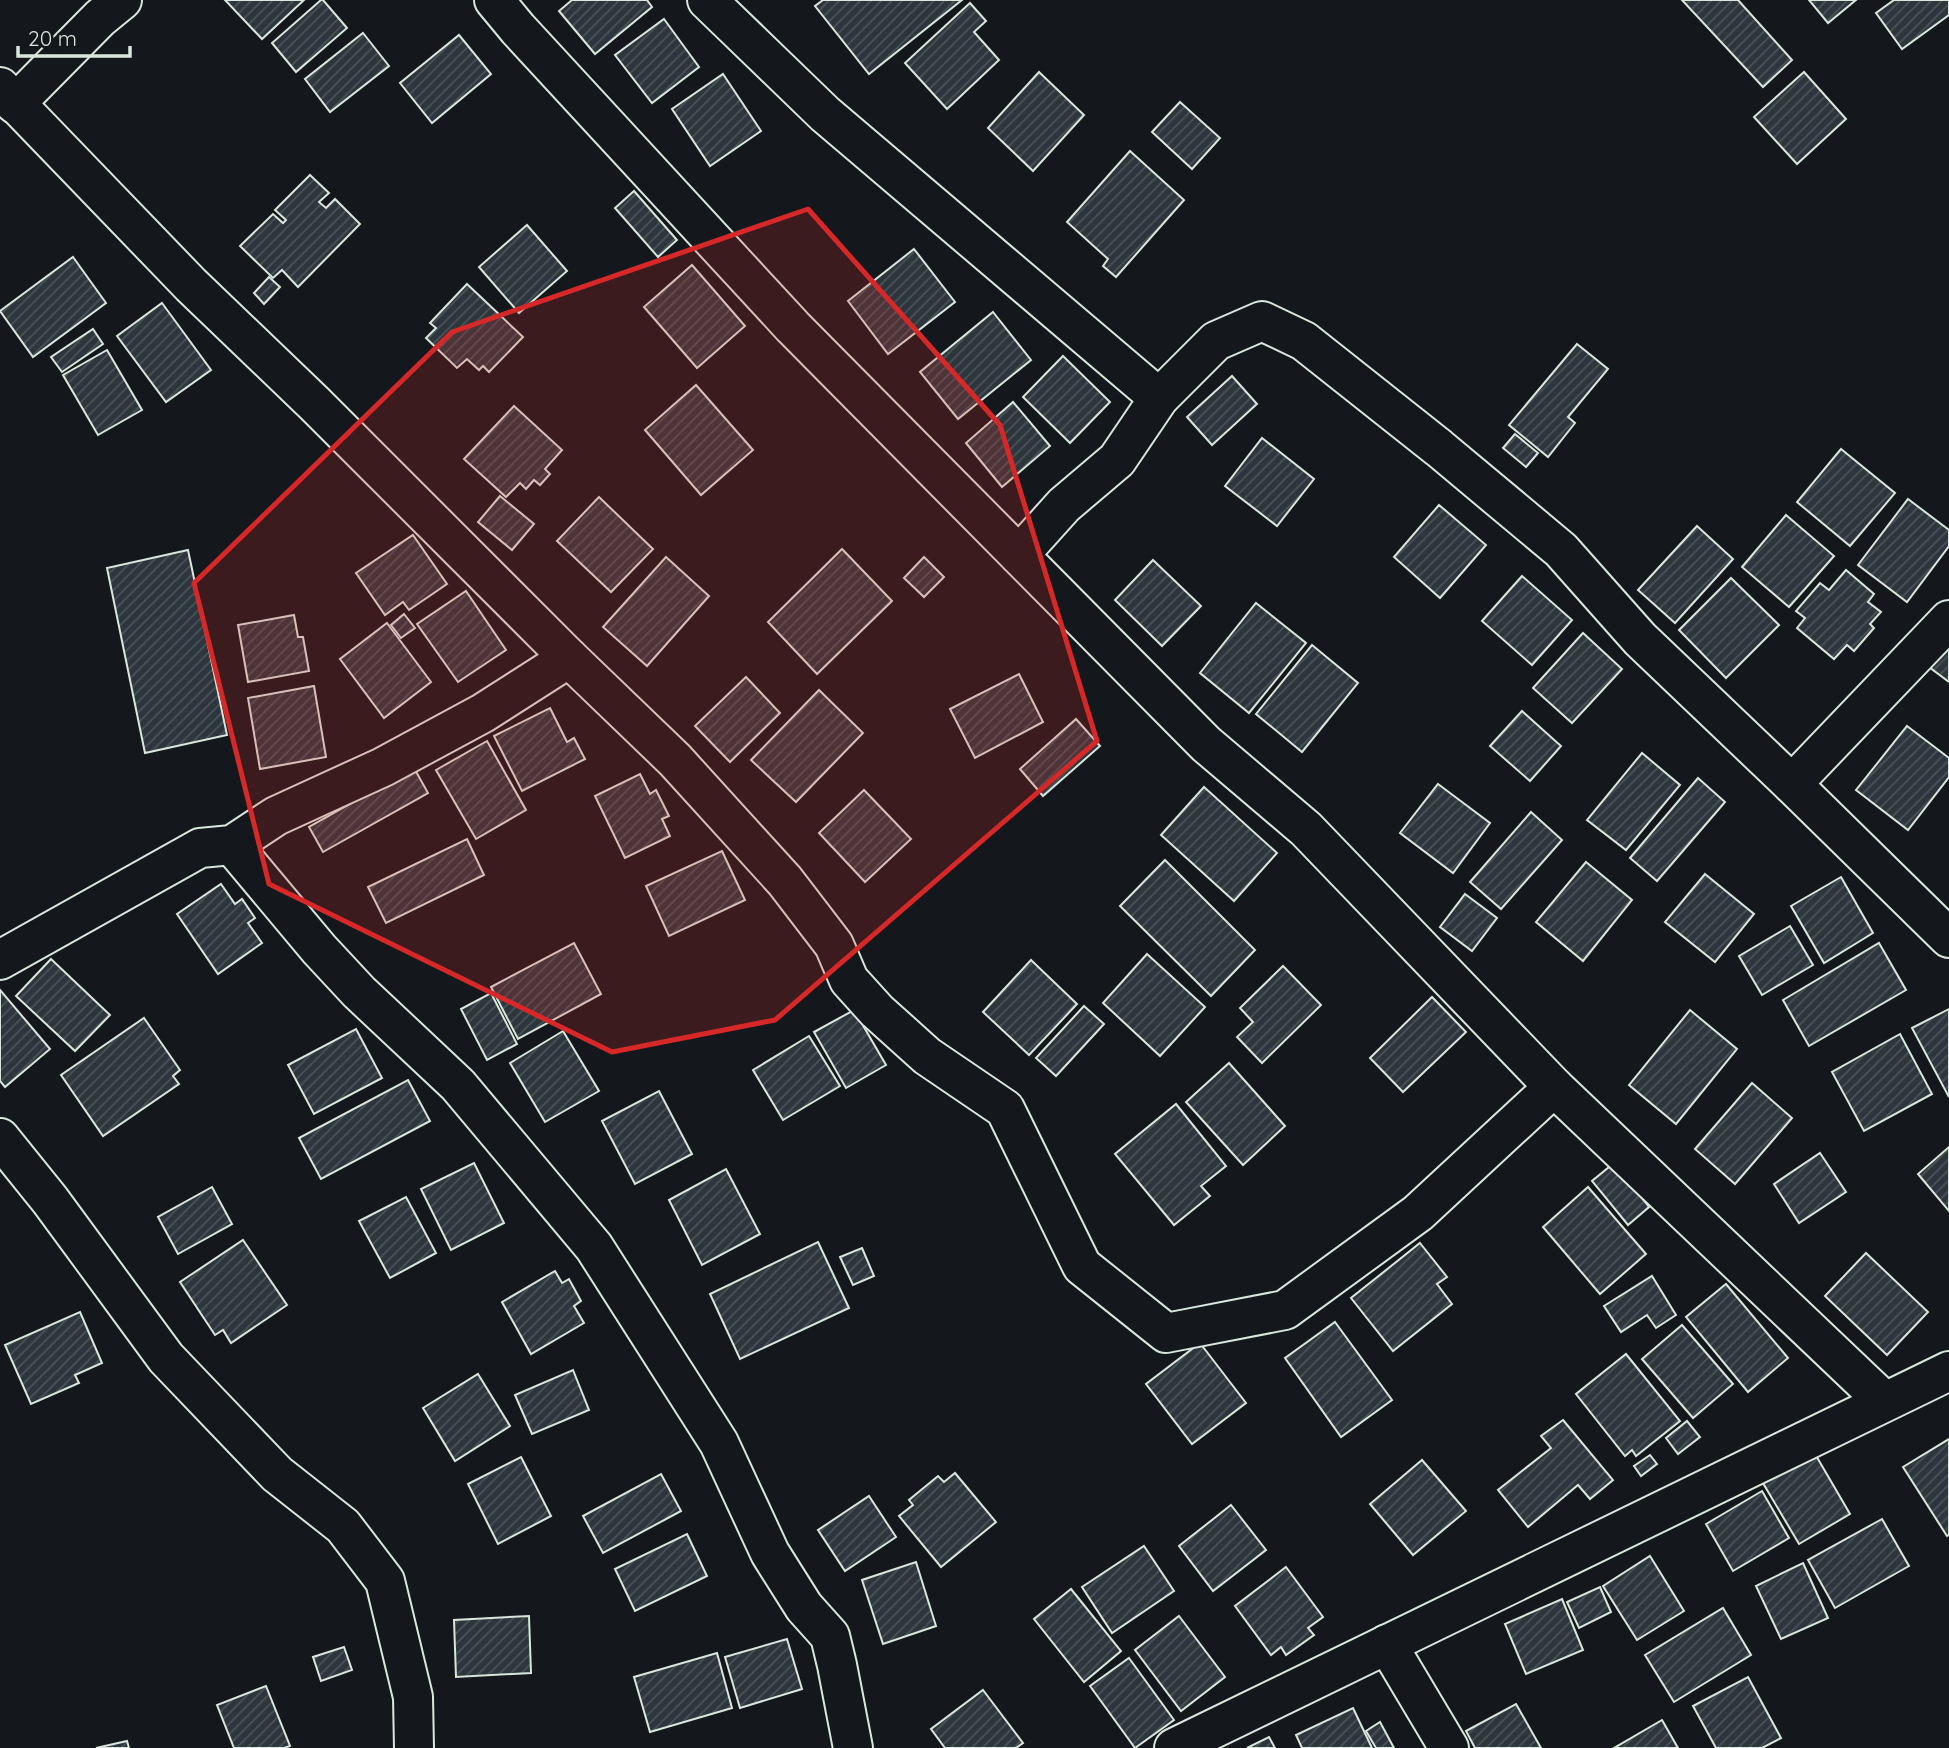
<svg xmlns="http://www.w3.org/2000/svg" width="1949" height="1748" font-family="Quicksand,sans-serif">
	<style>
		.building { fill: url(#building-hatch); stroke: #d8e6dc; stroke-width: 2 }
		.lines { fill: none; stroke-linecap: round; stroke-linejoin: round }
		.minor-casing { stroke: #d8e6dc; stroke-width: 42 }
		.minor { stroke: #14181c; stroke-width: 38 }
		.marked { fill: #d62828; fill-opacity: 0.2; stroke: #d62828; stroke-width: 5; stroke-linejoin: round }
	</style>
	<defs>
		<pattern id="building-hatch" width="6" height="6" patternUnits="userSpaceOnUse" patternTransform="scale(1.75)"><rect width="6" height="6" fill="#2c363c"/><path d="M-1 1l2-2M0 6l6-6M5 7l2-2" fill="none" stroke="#4a5358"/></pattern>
	</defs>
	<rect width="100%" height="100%" fill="#14181c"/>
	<g class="building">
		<polygon points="225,0 304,0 262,39"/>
		<polygon points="321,0 323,0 347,28 296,72 272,43"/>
		<polygon points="572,0 647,0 652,7 595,54 559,11"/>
		<polygon points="823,0 962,0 869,74 815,6"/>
		<polygon points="1682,0 1738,0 1792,60 1763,87"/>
		<polygon points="1809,0 1856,0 1828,23"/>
		<polygon points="1894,0 1949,0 1949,15 1902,49 1876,13"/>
		<polygon points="970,3 986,21 974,32 999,60 947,109 905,63"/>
		<polygon points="664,19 699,67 652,103 615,55"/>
		<polygon points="363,33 389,66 330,112 305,79"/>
		<polygon points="459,35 491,74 432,123 400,83"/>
		<polygon points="1039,72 1084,115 1033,171 988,128"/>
		<polygon points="1804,72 1846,119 1797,164 1754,117"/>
		<polygon points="723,74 761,131 710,166 672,109"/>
		<polygon points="1180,102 1220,138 1192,169 1152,132"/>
		<polygon points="1130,151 1184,200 1116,277 1103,266 1108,259 1067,222"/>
		<polygon points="310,175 329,193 319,202 326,208 335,199 360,224 298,287 282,270 273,278 240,246 273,214 283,223 286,220 275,210"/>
		<polygon points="634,191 677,240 658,257 615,208"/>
		<polygon points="527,225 567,271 519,313 479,267"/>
		<polygon points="914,249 955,302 888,354 848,301"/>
		<polygon points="73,257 106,303 33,357 0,311"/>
		<polygon points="692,265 745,326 697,368 644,307"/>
		<polygon points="269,277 280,287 264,304 254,293"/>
		<polygon points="467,284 523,337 489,372 483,366 479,370 467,359 457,368 426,338 436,328 430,323"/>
		<polygon points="162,303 211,370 166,402 117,336"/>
		<polygon points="993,312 1031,360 958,419 920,372"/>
		<polygon points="93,329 103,344 62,372 51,357"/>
		<polygon points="1577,344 1608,369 1568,417 1575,423 1548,457 1509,425"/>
		<polygon points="107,350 142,410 98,435 63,375"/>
		<polygon points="1063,356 1110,402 1070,443 1023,397"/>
		<polygon points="1232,376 1257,404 1212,445 1187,417"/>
		<polygon points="696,385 753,450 701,495 645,430"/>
		<polygon points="1013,402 1050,446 1002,487 966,443"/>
		<polygon points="514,406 562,450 545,469 550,474 540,485 534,480 526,489 520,483 506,497 464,459"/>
		<polygon points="1515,434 1538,453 1526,467 1503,448"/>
		<polygon points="1262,438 1314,479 1277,526 1225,486"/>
		<polygon points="1841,449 1895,493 1850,546 1797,502"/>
		<polygon points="500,496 534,524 512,550 478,522"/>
		<polygon points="599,497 653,549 611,592 557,541"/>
		<polygon points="1908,499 1949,530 1949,546 1907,602 1858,565"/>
		<polygon points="1439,505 1486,545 1440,598 1394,557"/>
		<polygon points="1786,515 1834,556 1789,607 1742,567"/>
		<polygon points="1697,526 1733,559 1675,623 1638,590"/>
		<polygon points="413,535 447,584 409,610 403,602 385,615 356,573"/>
		<polygon points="842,549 892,601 817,674 768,622"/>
		<polygon points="188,550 227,735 145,753 107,568"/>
		<polygon points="666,557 709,596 647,666 603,627"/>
		<polygon points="924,557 944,577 924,597 904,578"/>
		<polygon points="1153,560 1201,606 1162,646 1115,600"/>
		<polygon points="1846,570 1874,594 1868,602 1881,612 1870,624 1874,628 1854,651 1847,645 1834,659 1797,628 1805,618 1796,611 1820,583 1829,590"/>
		<polygon points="1522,576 1572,620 1532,665 1482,621"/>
		<polygon points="1731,578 1779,625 1726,678 1679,630"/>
		<polygon points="466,591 506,650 458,682 417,624"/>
		<polygon points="1256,603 1306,643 1249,713 1200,673"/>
		<polygon points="404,614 415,628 401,638 391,625"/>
		<polygon points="294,615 298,637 303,637 309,671 248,682 238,625"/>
		<polygon points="387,623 431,682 384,718 340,659"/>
		<polygon points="1583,633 1622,669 1572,723 1533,688"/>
		<polygon points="1949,640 1949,682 1929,667"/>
		<polygon points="1312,645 1358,683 1302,752 1256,714"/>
		<polygon points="1019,674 1043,722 975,758 950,709"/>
		<polygon points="746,677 780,713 730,762 695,726"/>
		<polygon points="314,686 326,757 260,769 248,698"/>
		<polygon points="819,690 863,733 796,802 751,760"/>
		<polygon points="550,708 567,742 574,738 585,759 522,791 494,736"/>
		<polygon points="1522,711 1561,746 1530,781 1490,746"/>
		<polygon points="1076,719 1100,746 1043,796 1020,769"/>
		<polygon points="1907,726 1949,758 1949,777 1908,830 1856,790"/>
		<polygon points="487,741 526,810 476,839 436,770"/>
		<polygon points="1642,753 1680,785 1626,850 1587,820"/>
		<polygon points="414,768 428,793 323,852 309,827"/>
		<polygon points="640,774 650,794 656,790 669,816 662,819 670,836 625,858 595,796"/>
		<polygon points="1698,778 1725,802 1657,881 1630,858"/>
		<polygon points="1438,784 1490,823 1453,873 1400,833"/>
		<polygon points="1204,787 1277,853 1234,901 1161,835"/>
		<polygon points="864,790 911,839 865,882 819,833"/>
		<polygon points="1531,812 1562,840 1501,909 1470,882"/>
		<polygon points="467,839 484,875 386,923 368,887"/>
		<polygon points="722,851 745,900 669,936 646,886"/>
		<polygon points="1165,860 1255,950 1211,996 1120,906"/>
		<polygon points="1586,862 1632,900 1583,961 1536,922"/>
		<polygon points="1705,874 1754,914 1715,962 1665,922"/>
		<polygon points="1841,877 1873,933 1824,963 1791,906"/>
		<polygon points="221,884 235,904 242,899 255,918 248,923 262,943 218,974 177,914"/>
		<polygon points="1465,894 1497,918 1472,951 1440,927"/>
		<polygon points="1790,926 1813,965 1762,995 1739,956"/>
		<polygon points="574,943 601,994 518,1039 491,987"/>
		<polygon points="1879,943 1906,990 1809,1046 1783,1000"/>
		<polygon points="1147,954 1205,1007 1160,1056 1103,1003"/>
		<polygon points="51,959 110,1015 75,1051 16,996"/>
		<polygon points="1031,960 1077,1004 1029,1055 983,1012"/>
		<polygon points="1283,966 1321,1005 1262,1063 1237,1037 1253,1022 1240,1008"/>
		<polygon points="0,990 50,1049 5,1087 0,1081"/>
		<polygon points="491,993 517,1044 487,1060 461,1009"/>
		<polygon points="1432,997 1466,1032 1403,1092 1370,1058"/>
		<polygon points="1084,1006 1104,1024 1056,1076 1036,1058"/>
		<polygon points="1949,1009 1949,1097 1912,1028"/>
		<polygon points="854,1010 886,1065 846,1088 814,1032"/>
		<polygon points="1690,1010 1737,1049 1676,1124 1629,1085"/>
		<polygon points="144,1018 180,1070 173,1076 179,1084 103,1136 61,1075"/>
		<polygon points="356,1029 382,1078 314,1114 288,1065"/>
		<polygon points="563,1031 599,1091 545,1122 510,1063"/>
		<polygon points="1900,1034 1932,1094 1864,1131 1832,1072"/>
		<polygon points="809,1036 840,1086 783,1120 753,1070"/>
		<polygon points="1229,1063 1285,1126 1243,1165 1186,1102"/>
		<polygon points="408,1080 430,1121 321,1179 299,1138"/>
		<polygon points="1752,1083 1792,1118 1735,1184 1695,1149"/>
		<polygon points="659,1091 692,1154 635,1184 602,1121"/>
		<polygon points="1176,1104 1226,1166 1201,1186 1210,1196 1174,1225 1115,1154"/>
		<polygon points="1949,1147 1949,1211 1918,1174"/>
		<polygon points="1820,1153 1846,1192 1799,1223 1774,1184"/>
		<polygon points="474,1163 504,1223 451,1250 421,1189"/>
		<polygon points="1614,1163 1649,1207 1628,1225 1592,1181"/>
		<polygon points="726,1169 760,1234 702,1265 669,1200"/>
		<polygon points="212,1187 232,1224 178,1254 158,1217"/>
		<polygon points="1588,1187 1646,1254 1600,1294 1543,1227"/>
		<polygon points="406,1197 436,1253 390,1278 359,1221"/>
		<polygon points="243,1240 287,1305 231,1343 223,1330 215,1335 180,1282"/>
		<polygon points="818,1242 849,1308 740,1359 710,1294"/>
		<polygon points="1420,1243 1447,1277 1437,1284 1452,1304 1393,1351 1351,1298"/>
		<polygon points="862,1248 874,1276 853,1285 840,1257"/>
		<polygon points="1866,1253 1928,1312 1887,1355 1825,1296"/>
		<polygon points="555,1271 562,1283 569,1279 581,1301 574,1306 584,1323 531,1354 502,1302"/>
		<polygon points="1652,1276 1676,1315 1656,1328 1647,1315 1621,1332 1604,1306"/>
		<polygon points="1726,1284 1788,1358 1748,1392 1686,1317"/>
		<polygon points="80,1312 102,1363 75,1375 79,1383 31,1404 5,1345"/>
		<polygon points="1335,1322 1392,1400 1341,1437 1285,1358"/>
		<polygon points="1682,1325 1733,1384 1693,1418 1642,1359"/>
		<polygon points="1200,1343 1246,1403 1192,1444 1146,1384"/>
		<polygon points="1626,1354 1680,1421 1636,1456 1632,1450 1625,1456 1576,1394"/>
		<polygon points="573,1370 589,1410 532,1434 515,1395"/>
		<polygon points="478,1374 510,1426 455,1461 423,1408"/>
		<polygon points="1563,1420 1613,1480 1590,1499 1578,1485 1528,1527 1498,1490 1551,1448 1541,1436"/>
		<polygon points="1687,1421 1700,1437 1678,1454 1666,1438"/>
		<polygon points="1949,1439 1949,1535 1947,1536 1903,1467"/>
		<polygon points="1811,1447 1850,1514 1799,1544 1760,1478"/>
		<polygon points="1650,1455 1657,1464 1641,1476 1634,1466"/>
		<polygon points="521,1457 551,1516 498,1544 468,1484"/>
		<polygon points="1422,1460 1466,1511 1413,1555 1370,1504"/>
		<polygon points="955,1473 996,1522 941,1567 899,1516 913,1505 909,1500 938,1476 944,1482"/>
		<polygon points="661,1474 681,1511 603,1553 583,1516"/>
		<polygon points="1762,1491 1789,1538 1733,1571 1706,1524"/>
		<polygon points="869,1496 896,1537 845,1571 818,1530"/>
		<polygon points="1231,1505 1266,1550 1213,1591 1179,1546"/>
		<polygon points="1882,1519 1909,1566 1835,1608 1808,1560"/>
		<polygon points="687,1534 707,1576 635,1611 615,1569"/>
		<polygon points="1144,1546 1174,1591 1112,1633 1082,1587"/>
		<polygon points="1650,1556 1684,1611 1637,1640 1603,1586"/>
		<polygon points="916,1562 936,1626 883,1644 862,1580"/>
		<polygon points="1803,1563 1828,1618 1781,1639 1756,1586"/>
		<polygon points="1286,1567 1323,1617 1308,1628 1314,1635 1286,1655 1281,1647 1271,1655 1235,1606"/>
		<polygon points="1600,1587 1611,1612 1579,1628 1567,1602"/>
		<polygon points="1071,1589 1121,1651 1084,1682 1034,1619"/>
		<polygon points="1562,1599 1583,1650 1526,1674 1505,1624"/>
		<polygon points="1723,1608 1751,1655 1674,1702 1645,1655"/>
		<polygon points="529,1616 531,1673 456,1677 454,1620"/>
		<polygon points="1179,1616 1225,1677 1181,1711 1135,1650"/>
		<polygon points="787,1639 802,1689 740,1708 725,1657"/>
		<polygon points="344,1647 352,1670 321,1681 313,1657"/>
		<polygon points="717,1653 732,1708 650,1732 634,1677"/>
		<polygon points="1129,1658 1174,1720 1135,1748 1090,1686"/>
		<polygon points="1748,1677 1781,1738 1762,1748 1716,1748 1693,1706"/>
		<polygon points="266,1686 290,1746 284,1748 234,1748 217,1705"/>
		<polygon points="983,1690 1023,1743 1016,1748 945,1748 931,1729"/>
		<polygon points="1516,1704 1541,1748 1475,1748 1466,1731"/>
		<polygon points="1353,1708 1372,1748 1302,1748 1296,1735"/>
		<polygon points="1662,1720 1678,1748 1614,1748"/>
		<polygon points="1380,1722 1394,1748 1376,1748 1366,1731"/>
		<polygon points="1269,1737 1275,1748 1247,1748"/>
		<polygon points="127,1741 129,1748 96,1748"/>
	</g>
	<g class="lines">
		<defs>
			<g id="minor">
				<polyline points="494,0 518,29 793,327 1206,744 1306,829 1554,1087 1884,1401"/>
				<polyline points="707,0 825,114 1159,398"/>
				<polyline points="0,87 191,285 314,403 569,658 675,760 785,881 834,945 849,980 877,1011 927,1056 1005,1109 1082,1266 1166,1333 1285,1310 1418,1213 1554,1087"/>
				<polyline points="15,104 100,18 122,0"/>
				<polyline points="1019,555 1064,505 1117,460 1159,398 1216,341 1262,321 1304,341 1439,448 1561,550 1640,639 1792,784 1949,938"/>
				<polyline points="1792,784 1949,620"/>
				<polyline points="232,845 319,949 359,992 458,1085 594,1247 719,1443 770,1553 804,1607 830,1636 837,1665 853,1748"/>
				<polyline points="0,960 200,848 232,845 276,816 383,767 483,713 569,658"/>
				<polyline points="0,1138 50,1200 166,1358 277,1474 343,1526 385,1581 413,1697 414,1748"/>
				<polyline points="1387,1644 1449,1748"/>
				<polyline points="1174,1748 1949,1371"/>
			</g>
		</defs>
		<use href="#minor" class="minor-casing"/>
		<use href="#minor" class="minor"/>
	</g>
	<path class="marked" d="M808,209L1000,425L1097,741L775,1020L612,1052L269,884L194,583L452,332Z"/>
	<path d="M18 46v10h112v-10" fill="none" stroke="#d8e6dc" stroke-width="3.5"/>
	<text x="28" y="46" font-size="21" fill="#d8e6dc" stroke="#14181c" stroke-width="5" paint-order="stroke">20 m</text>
</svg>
